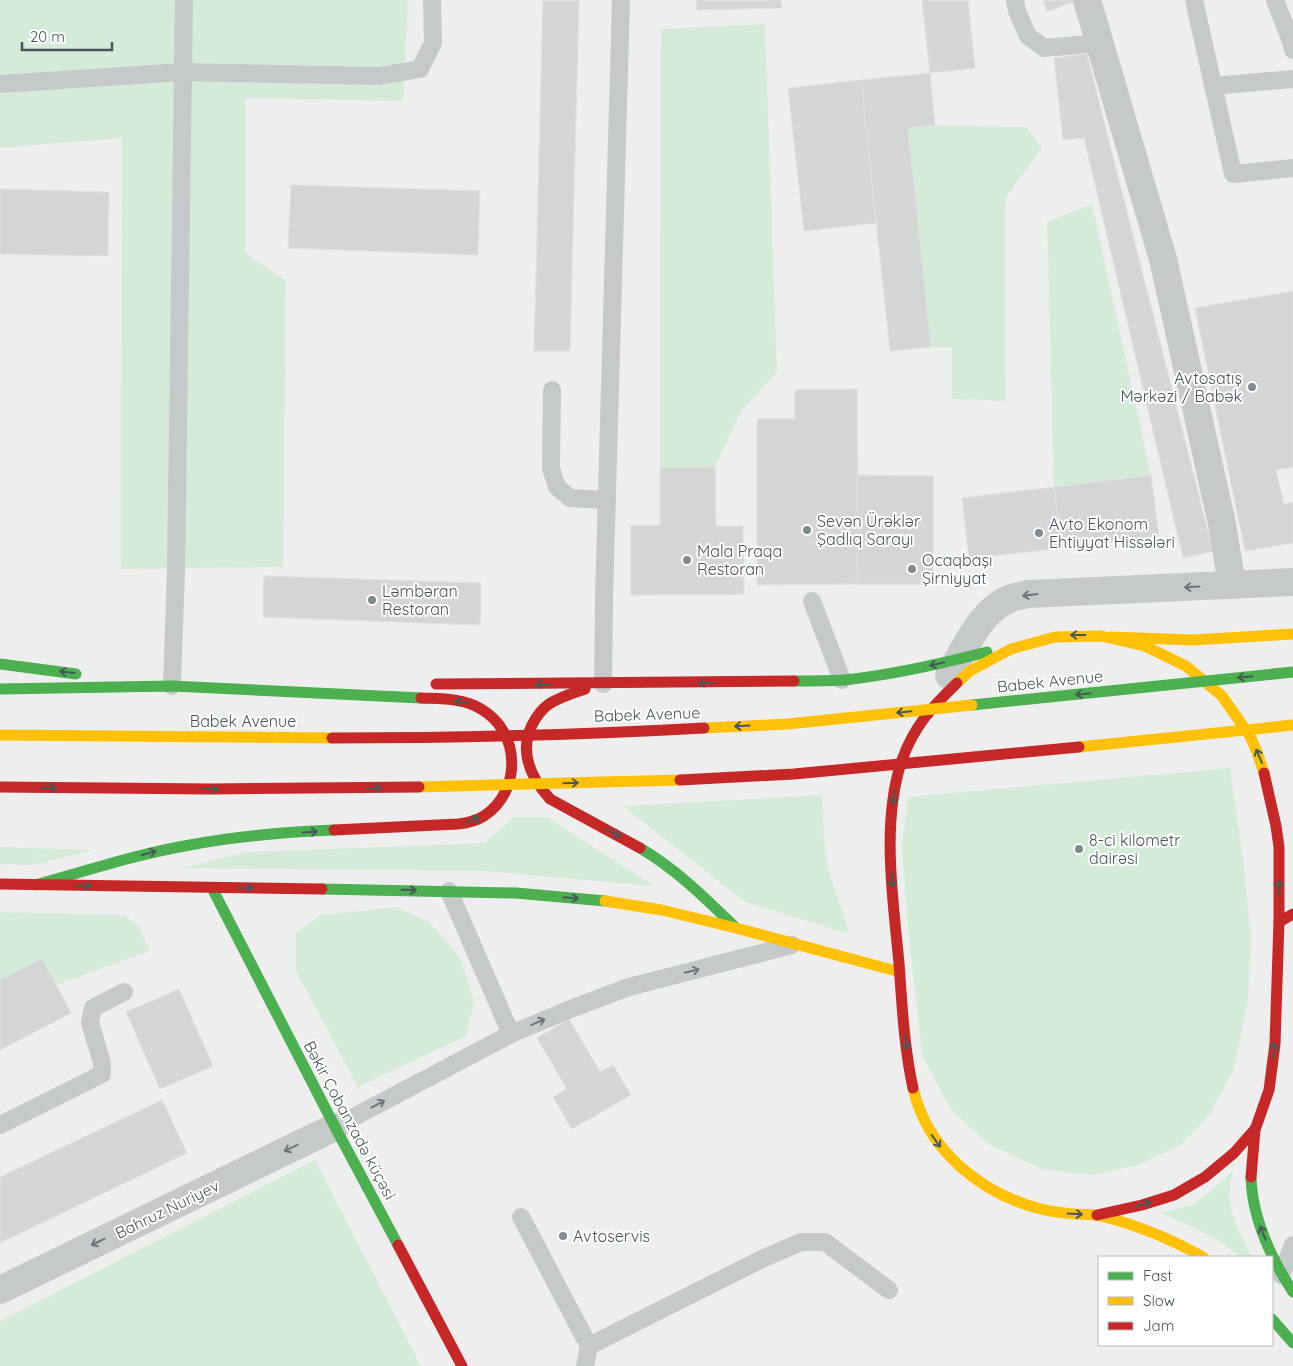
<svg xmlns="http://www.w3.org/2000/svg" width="1293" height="1366" font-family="Quicksand,sans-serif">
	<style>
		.green { fill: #d4ecd7 }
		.building { fill: #d4d6d6; stroke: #dfe0e1 }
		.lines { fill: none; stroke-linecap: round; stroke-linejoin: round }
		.lane { stroke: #c5c9ca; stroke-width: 18 }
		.street { stroke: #c5c9ca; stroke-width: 28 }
		.fast { stroke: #4caf50; stroke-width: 11 }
		.slow { stroke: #ffc107; stroke-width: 11 }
		.jam { stroke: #c62828; stroke-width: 11 }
		.fast-bridge { stroke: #4caf50; stroke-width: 11 }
		.slow-bridge { stroke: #ffc107; stroke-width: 11 }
		.jam-bridge { stroke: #c62828; stroke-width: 11 }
		.oneway { stroke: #6d777b }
		.oneway2 { stroke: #475959 }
		.poi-dot { fill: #818a8d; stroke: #fff; stroke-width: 2 }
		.labels { text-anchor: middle; stroke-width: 4; stroke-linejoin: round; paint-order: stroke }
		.poi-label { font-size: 16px; fill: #475459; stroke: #fff; text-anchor: start }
		.street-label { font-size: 16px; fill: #475459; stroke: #fff }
	</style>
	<rect width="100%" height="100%" fill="#eee"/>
	<g class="green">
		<polygon points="0,0 408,0 403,101 245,98 245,253 286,281 283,567 121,569 122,138 0,148"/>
		<polygon points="765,24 777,373 741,411 715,467 660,468 661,29"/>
		<polygon points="935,125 1026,127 1042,147 1005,199 1006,401 952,399 952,347 931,347 908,128"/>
		<polygon points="1092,204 1151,475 1054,487 1047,222"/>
		<polygon points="1230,768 1243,858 1251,939 1248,1001 1234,1069 1210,1114 1181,1145 1138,1165 1094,1175 1044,1170 990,1145 951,1110 922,1055 908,928 902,846 908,797"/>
		<polygon points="822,795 824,835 828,869 850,934 745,902 623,806"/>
		<polygon points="514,817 547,817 654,886 482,871 183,868 247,852 485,843"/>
		<polygon points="0,847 93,850 34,865 0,864"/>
		<polygon points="397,907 429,922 460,957 474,1001 466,1036 358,1087 296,971 296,933 321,915"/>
		<polygon points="0,912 125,915 138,926 150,951 56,985 42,959 0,980"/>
		<polygon points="315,1160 421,1366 0,1366 0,1321"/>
		<path d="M1233,1171C1232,1176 1230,1181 1230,1187C1227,1212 1241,1236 1252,1257H1240C1217,1236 1189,1225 1160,1213L1190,1206L1206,1195Z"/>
	</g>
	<g class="building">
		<polygon points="543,0 579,0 570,351 534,351"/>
		<polygon points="696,0 781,0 782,8 697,10"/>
		<polygon points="922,0 968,0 975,68 930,73"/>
		<polygon points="1043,0 1078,0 1047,12"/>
		<polygon points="1087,54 1213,551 1183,558 1084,138 1063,140 1054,58"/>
		<polygon points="930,73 935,125 908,128 931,347 890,351 861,80"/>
		<polygon points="861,80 876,223 804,231 788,88"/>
		<polygon points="291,185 480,191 478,255 288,248"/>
		<polygon points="0,189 109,192 108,256 0,254"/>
		<polygon points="1293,291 1293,467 1276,470 1284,504 1293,502 1293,543 1245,551 1195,308"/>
		<polygon points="857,389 858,584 757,585 757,419 795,419 795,390"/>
		<polygon points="715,467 716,526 743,526 744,594 631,595 631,526 660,525 660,468"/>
		<polygon points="857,475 933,476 933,584 858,584"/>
		<polygon points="1151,475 1159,536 1062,548 1054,487"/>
		<polygon points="1054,487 1062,548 969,559 962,498"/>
		<polygon points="264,576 481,583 480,625 263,617"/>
		<polygon points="42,959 71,1013 0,1050 0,980"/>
		<polygon points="179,989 213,1066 160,1089 126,1012"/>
		<polygon points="569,1019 600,1072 613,1065 631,1095 572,1129 553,1097 567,1089 537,1038"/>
		<polygon points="162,1100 187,1153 0,1243 0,1177"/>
	</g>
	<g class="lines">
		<g class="lane">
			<polyline points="1015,0 1017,11 1028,36 1044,48 1100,43"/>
			<polyline points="1194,0 1233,174 1293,168"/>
			<polyline points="1275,0 1292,44 1293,50"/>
			<polyline points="0,84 183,72 380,76 420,69 433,43 432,0"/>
			<polyline points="1213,86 1293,79"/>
			<polyline points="552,390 551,468 557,487 570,498 607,500"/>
			<polyline points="812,601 842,680"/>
			<polyline points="603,684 604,599 621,0"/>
			<polyline points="172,686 176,568 184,0"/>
			<polyline points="449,891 511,1034"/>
			<polyline points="0,1125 102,1074 102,1063 90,1022 93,1008 124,992"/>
			<polyline points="335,1127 511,1034 573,1008 629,987 792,945"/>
			<polyline points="521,1217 589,1346 585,1366"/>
			<polyline points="1281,1275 1293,1245"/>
			<polyline points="589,1346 762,1259 801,1242 825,1242 889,1290"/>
		</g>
		<g class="street">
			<polyline points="1087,0 1163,259 1222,524 1232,585"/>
			<path d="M949,675C965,649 980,611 1009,599C1015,596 1022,596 1028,594L1293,582"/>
			<polyline points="0,1290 335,1127"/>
		</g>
		<g class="fast">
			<polyline points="0,664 76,674"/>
			<path d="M794,681C810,681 827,681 844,680C893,675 940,664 987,652"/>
			<polyline points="0,689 172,686 421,698"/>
			<path d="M640,848C676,869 705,898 734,926"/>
			<path d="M35,885C86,871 137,854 190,845C237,836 286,832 334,830"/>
			<polyline points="212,888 335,1127 398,1245"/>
			<polyline points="322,889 516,893 605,901"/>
			<path d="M1251,1177C1252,1218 1271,1258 1293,1292"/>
			<polyline points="1272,1319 1293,1343"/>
		</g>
		<g class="slow">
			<polyline points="1111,637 1193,640 1293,634"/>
			<polyline points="957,683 970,671 1011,649 1055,637 1101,636 1145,646 1186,666 1222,696 1250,736 1257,752 1264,773"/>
			<polyline points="605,901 662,910 736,928 900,972"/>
			<path d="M913,1088C927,1150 981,1194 1041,1209C1052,1212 1064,1213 1075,1214C1084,1214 1092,1214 1101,1216C1137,1225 1171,1239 1203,1257"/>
		</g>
		<g class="jam">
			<polyline points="436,684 794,681"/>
			<path d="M585,689C573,693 560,697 549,704C542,709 536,717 532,725C519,752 531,778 550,799L640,848"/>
			<path d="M334,830L458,824C467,823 476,821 484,816C522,791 521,732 481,709C463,698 442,699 421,698"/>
			<polyline points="0,884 322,889"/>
			<polyline points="1279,922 1293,914"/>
			<path d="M913,1088C904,1047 902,1005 899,963C893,900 881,821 902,760C914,726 932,707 957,683"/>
			<polyline points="1251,1177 1255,1130 1269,1090 1275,1044 1279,921 1279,847 1276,826 1264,773"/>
			<polyline points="1097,1215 1142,1205 1174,1195 1205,1177 1234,1153 1255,1129"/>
			<polyline points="398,1245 462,1366"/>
		</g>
		<polyline class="fast-bridge" points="972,705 1293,672"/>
		<g class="slow-bridge">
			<polyline points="704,728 788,724 972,705"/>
			<polyline points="0,735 332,738"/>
			<polyline points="1079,747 1293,725"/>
			<polyline points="419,787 680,780"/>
		</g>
		<g class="jam-bridge">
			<path d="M332,738C456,738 580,735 704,728"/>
			<polyline points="680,780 794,774 1079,747"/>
			<polyline points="0,787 210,789 419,787"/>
		</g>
	</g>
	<defs><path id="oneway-shaft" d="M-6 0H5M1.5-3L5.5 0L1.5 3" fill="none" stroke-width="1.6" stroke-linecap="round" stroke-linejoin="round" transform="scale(1.25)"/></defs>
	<g class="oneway">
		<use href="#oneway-shaft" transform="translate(1192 587) rotate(177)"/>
		<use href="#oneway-shaft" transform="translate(1030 595) rotate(173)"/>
		<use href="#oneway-shaft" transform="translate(692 971) rotate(-14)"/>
		<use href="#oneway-shaft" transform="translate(538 1022) rotate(-24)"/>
		<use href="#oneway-shaft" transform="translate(378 1104) rotate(-28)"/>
		<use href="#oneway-shaft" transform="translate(291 1148) rotate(154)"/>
		<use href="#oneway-shaft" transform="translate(98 1242) rotate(154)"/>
	</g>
	<g class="oneway2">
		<use href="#oneway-shaft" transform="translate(1078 635) rotate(-180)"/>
		<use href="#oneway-shaft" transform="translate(937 664) rotate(166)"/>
		<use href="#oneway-shaft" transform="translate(67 672) rotate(-173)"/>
		<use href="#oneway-shaft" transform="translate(1245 677) rotate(174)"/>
		<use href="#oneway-shaft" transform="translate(706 683) rotate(179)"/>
		<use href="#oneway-shaft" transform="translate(543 684) rotate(180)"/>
		<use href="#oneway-shaft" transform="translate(1083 694) rotate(174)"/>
		<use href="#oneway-shaft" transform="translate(462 702) rotate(-168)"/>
		<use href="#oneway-shaft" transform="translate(904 712) rotate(174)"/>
		<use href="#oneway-shaft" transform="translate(742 726) rotate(177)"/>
		<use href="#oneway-shaft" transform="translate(1259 756) rotate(-113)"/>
		<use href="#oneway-shaft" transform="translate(571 783) rotate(-2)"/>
		<use href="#oneway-shaft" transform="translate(49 788) rotate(1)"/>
		<use href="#oneway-shaft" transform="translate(374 788)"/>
		<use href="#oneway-shaft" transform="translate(211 789)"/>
		<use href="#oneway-shaft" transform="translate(894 797) rotate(99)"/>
		<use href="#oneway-shaft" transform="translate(472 820) rotate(-20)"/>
		<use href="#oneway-shaft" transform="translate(310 832) rotate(-3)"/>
		<use href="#oneway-shaft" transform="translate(614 833) rotate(27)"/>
		<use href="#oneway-shaft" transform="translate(149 853) rotate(-15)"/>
		<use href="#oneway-shaft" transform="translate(892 880) rotate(85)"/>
		<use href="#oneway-shaft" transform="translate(84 886) rotate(1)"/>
		<use href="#oneway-shaft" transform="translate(246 888) rotate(1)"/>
		<use href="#oneway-shaft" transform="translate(1279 888) rotate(-90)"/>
		<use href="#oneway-shaft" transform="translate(409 890) rotate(1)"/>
		<use href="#oneway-shaft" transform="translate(571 898) rotate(5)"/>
		<use href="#oneway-shaft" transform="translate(906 1042) rotate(85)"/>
		<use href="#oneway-shaft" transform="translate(1274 1050) rotate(-88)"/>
		<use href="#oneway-shaft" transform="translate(936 1141) rotate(54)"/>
		<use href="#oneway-shaft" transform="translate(1144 1204) rotate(-16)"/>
		<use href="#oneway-shaft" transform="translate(1075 1214) rotate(3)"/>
		<use href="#oneway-shaft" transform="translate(1263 1233) rotate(-113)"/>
	</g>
	<g class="poi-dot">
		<circle cx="1252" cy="387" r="5"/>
		<circle cx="807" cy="530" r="5"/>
		<circle cx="1039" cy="533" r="5"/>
		<circle cx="687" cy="560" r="5"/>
		<circle cx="912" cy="569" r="5"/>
		<circle cx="372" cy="600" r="5"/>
		<circle cx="1079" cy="849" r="5"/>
		<circle cx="563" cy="1236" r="5"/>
	</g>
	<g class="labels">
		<g class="poi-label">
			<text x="1242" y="384" text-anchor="end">Avtosatış<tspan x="1242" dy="18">Mərkəzi / Babək</tspan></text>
			<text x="817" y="527">Sevən Ürəklər<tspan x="817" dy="18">Şadlıq Sarayı</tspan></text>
			<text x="1049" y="530">Avto Ekonom<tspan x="1049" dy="18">Ehtiyyat Hissələri</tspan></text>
			<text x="697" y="557">Mala Praqa<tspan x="697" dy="18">Restoran</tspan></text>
			<text x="922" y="566">Ocaqbaşı<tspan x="922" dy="18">Şirniyyat</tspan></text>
			<text x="382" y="597">Ləmbəran<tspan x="382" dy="18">Restoran</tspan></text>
			<text x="1089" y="846">8-ci kilometr<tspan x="1089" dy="18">dairəsi</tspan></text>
			<text x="573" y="1242">Avtoservis</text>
		</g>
		<g class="street-label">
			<text transform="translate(1050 681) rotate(-6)" y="6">Babek Avenue</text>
			<text transform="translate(647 714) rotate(-2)" y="6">Babek Avenue</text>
			<text x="243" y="727">Babek Avenue</text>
			<text transform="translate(350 1120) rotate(62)" y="6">Bəkir Çobanzadə küçəsi</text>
			<text transform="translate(167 1209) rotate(-26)" y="6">Bahruz Nuriyev</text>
		</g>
	</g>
	<rect x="1098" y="1256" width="175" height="90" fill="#ffffff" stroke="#b5bbbd"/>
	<rect x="1108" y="1272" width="25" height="8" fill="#4caf50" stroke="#b5bbbd"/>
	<text x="1143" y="1281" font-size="15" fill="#475459">Fast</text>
	<rect x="1108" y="1297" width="25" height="8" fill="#ffc107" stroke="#b5bbbd"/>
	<text x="1143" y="1306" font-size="15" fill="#475459">Slow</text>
	<rect x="1108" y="1322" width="25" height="8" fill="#c62828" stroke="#b5bbbd"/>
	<text x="1143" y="1331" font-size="15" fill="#475459">Jam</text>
	<path d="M22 42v8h90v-8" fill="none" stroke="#475459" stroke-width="2.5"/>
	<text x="30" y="42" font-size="15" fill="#475459" stroke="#ffffff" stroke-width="4" paint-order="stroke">20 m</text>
</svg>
